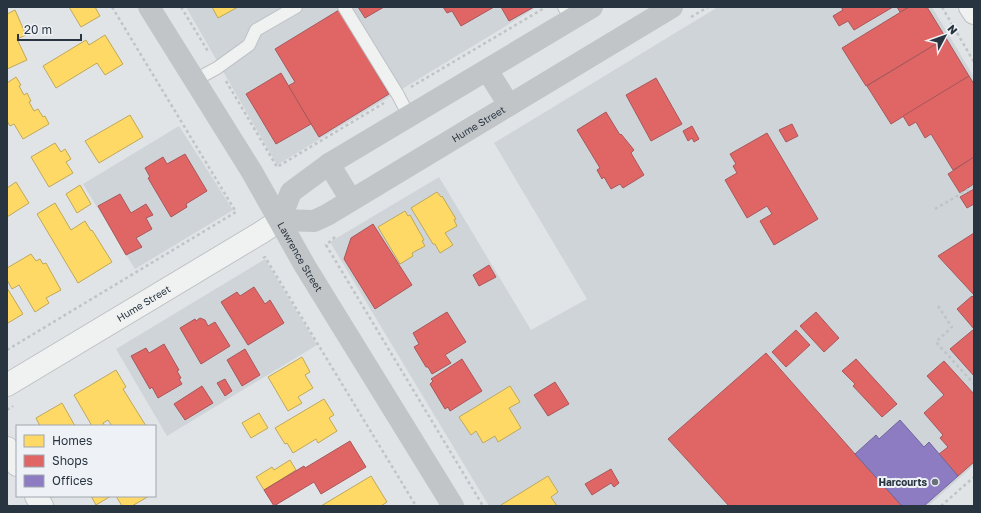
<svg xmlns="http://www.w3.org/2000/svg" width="981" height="513" font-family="'Golos Text',sans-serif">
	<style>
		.built { fill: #cfd4d9 }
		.homes { fill: #ffd966; stroke: #bea85a }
		.shops { fill: #e06666; stroke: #a9575a }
		.offices { fill: #8e7cc3; stroke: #6f669b }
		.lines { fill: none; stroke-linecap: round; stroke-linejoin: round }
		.lane-casing { stroke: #bfc2c4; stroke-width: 14 }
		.street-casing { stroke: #bfc2c4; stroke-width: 24 }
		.path { stroke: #bfc4c6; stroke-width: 2.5; stroke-dasharray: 3 3; stroke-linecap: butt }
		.lane { stroke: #f0f2f2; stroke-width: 12 }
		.street { stroke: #f0f2f2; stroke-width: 22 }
		.secondary { stroke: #c2c5c8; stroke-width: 22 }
		.poi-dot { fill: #697279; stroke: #eef2f6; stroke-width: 1.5 }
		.labels { text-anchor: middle; stroke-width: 4; stroke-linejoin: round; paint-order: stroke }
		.street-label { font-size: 10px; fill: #28343f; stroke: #eef2f6 }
		.poi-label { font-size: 10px; font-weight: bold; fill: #28343f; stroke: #eef2f6; text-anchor: end }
	</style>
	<rect width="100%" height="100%" fill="#e1e4e6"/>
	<g class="built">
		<polygon points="186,7 537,7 277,165"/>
		<polygon points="718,7 932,7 974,77 974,465 928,506 489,506 330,242 439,177 531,330 587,299 494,143"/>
		<polygon points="179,126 233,210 135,269 83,184"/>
		<polygon points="265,259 317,345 167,436 116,349"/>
	</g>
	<g class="homes">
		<polygon points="69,7 95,7 100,16 81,27"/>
		<polygon points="212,7 238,7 218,18"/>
		<polygon points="15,10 26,35 17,39 27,60 7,69 7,14"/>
		<polygon points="105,35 123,64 105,75 97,63 56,88 43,66 86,40 89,45"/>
		<polygon points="16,77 21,85 19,86 24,95 27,93 31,101 29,102 34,111 38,109 43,117 45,116 49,124 23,139 14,124 10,126 7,121 7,83"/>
		<polygon points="130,115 143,137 99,163 85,141"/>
		<polygon points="55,143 61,152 65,149 71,159 66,162 73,173 49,187 31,157"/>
		<polygon points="16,182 29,203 7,217 7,188"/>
		<polygon points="80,185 91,204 77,213 66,194"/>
		<polygon points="437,192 441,197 442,196 456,219 454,220 457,226 445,233 453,245 440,253 435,244 433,244 411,208"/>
		<polygon points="55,203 71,230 85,221 91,231 92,230 112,262 78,283 37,214"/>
		<polygon points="405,211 408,216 410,215 424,240 422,241 425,246 412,253 413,256 400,264 378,227"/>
		<polygon points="31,254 36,261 40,259 43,264 46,263 61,290 46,298 49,303 35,312 19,285 12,289 7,280 7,268"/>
		<polygon points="7,288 23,314 8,323 7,321"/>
		<polygon points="302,357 310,372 305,375 313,388 298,397 302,403 288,411 268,377"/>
		<polygon points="116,370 126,387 123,389 146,426 112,426 108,420 103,423 105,426 92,426 74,395"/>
		<polygon points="510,386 520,402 509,408 521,428 498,442 495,436 483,443 476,431 471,435 459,417"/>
		<polygon points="324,399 334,415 329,418 337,431 318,443 316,439 293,453 287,443 285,444 275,428"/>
		<polygon points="62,403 75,426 40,426 36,418"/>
		<polygon points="259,413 268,428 251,438 242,423"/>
		<polygon points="290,460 296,470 264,490 256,477 272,467 274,470"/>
		<polygon points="371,476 387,502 381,506 321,506"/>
		<polygon points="548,476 558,492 551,497 557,506 502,506 501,505"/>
		<polygon points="91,496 111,496 96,505"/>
		<polygon points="116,496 149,496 132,506 122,506"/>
	</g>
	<g class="shops">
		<polygon points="358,7 384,7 365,18"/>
		<polygon points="443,7 494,7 461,26 452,11 447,13"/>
		<polygon points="501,7 534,7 509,21"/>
		<polygon points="841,7 893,7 854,30 848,21 839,26 833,16 843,10"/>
		<polygon points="897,7 909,7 900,12"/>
		<polygon points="909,7 927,7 946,38 866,86 842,48"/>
		<polygon points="339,10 389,94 319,137 288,86 295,82 275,49"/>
		<polygon points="946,38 969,76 891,124 867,86"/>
		<polygon points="281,73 311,124 276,144 246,94"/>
		<polygon points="969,76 974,84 974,157 953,170 931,134 925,138 916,122 909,126 903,116"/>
		<polygon points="656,78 682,124 651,141 626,95"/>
		<polygon points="606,112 620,135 621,134 634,150 631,153 644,175 623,188 620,184 611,189 604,177 602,179 597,170 600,168 577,130"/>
		<polygon points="792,124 798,136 786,142 779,130"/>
		<polygon points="692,126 699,139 694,142 692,138 688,141 683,131"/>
		<polygon points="767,133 818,219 774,245 760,221 772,214 767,206 747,218 725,180 737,173 733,166 736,164 730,154"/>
		<polygon points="185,154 207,191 186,204 187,207 171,217 148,178 150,177 145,168 163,157 167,164"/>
		<polygon points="974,157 974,184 960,193 948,174"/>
		<polygon points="974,189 974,204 967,208 960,197"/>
		<polygon points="120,194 131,213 146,204 153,215 146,218 152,229 136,238 142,247 126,255 98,206"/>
		<polygon points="373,224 412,285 375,309 344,259 351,238"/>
		<polygon points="974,233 974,295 938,256"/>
		<polygon points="489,265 496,277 479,286 473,275"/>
		<polygon points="254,287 265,304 270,300 284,323 248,345 221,302 237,292 240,296"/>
		<polygon points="972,296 974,298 974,376 950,349 974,329 957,309"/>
		<polygon points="447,312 466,342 445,355 451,363 432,374 428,367 426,367 414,347 419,344 413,333"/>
		<polygon points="816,312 839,338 824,352 800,326"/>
		<polygon points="200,318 205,320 208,326 215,322 230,346 201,364 180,328 195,319 196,321"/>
		<polygon points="796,330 810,345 786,367 772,352"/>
		<polygon points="164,344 179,370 177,371 181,378 179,379 182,384 158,398 152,387 150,389 131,356 146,348 149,353"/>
		<polygon points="245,349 260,375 242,386 227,360"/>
		<polygon points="766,353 855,454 902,506 729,506 668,439"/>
		<polygon points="462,359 482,391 450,411 448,407 445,409 430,384 433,381 431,379"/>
		<polygon points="856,359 897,404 882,417 853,386 855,384 842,371"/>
		<polygon points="944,361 974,394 974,462 958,476 939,454 948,447 940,438 943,435 924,413 944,395 927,376"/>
		<polygon points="225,379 232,391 225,396 217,383"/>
		<polygon points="555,382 569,404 548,416 534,395"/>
		<polygon points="202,386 213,403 185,420 174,404"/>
		<polygon points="350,441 366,467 321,494 314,482 274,506 264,490 304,466 305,468"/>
		<polygon points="611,469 619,483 614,487 611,483 592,495 585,484"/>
	</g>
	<polygon class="offices" points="900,420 924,447 929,442 958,476 924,506 902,506 855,454 876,435 879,439"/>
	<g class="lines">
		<defs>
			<g id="lane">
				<polyline points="344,7 398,95 409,116"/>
				<polyline points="564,7 571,20"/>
				<polyline points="195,80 217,68 249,45 256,30 296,7"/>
			</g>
			<g id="street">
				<polyline points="970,7 974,13"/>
				<path id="s1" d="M7,385L262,232L280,220"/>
				<polyline points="7,448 17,465"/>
				<polyline points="36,496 42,506"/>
			</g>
		</defs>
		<use href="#lane" class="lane-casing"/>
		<use href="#street" class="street-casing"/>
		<g class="path">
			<polyline points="181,7 209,53"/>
			<polyline points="942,7 974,62"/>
			<polyline points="691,17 708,7"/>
			<polyline points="226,81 277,167 384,103"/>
			<polyline points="411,87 546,7"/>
			<polyline points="935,209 974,186"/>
			<polyline points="335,237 326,245 483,506"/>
			<polyline points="263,258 265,257 416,506"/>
			<polyline points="938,306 952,327 936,342 974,384"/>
			<polyline points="7,350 236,212 112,7"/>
			<polyline points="7,410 13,406"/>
			<polyline points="7,504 8,506"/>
			<polyline points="941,506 974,477"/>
		</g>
		<use href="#lane" class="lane"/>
		<use href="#street" class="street"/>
		<g class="secondary">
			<path id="s2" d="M149,7L252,172L305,266L453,506"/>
			<polyline points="487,70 509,105"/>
			<polyline points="329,164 351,200"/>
			<path id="s3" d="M280,220L314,221L327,215L672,7"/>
			<polyline points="280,220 291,192 329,164 592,7"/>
		</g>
	</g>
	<circle class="poi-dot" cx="935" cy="482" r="4"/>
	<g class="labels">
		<g class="street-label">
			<text dy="4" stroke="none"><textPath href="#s3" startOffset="225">Hume Street</textPath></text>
			<text dy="4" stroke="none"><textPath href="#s2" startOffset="292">Lawrence Street</textPath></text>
			<text dy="4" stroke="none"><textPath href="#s1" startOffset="159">Hume Street</textPath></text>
		</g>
		<g class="poi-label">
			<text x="927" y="486">Harcourts</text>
		</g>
	</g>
	<rect width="981" height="513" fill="none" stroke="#28343f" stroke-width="16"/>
	<rect x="16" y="425" width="140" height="72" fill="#eef2f6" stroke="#9fa6ad"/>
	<rect x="24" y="435" width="20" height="12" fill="#ffd966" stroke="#9fa6ad"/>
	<text x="52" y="445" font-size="12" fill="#28343f">Homes</text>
	<rect x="24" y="455" width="20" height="12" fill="#e06666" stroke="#9fa6ad"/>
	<text x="52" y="465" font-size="12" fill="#28343f">Shops</text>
	<rect x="24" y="475" width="20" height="12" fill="#8e7cc3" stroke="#9fa6ad"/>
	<text x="52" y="485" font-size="12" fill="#28343f">Offices</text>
	<g transform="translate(945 36) rotate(49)" stroke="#eef2f6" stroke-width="3" paint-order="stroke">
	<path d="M0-3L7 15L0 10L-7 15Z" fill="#28343f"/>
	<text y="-6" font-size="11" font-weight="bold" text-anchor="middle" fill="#28343f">N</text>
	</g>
	<path d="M18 34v6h63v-6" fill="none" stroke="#28343f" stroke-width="2"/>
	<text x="24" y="34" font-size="12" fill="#28343f" stroke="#eef2f6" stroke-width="3" paint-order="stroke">20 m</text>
</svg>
